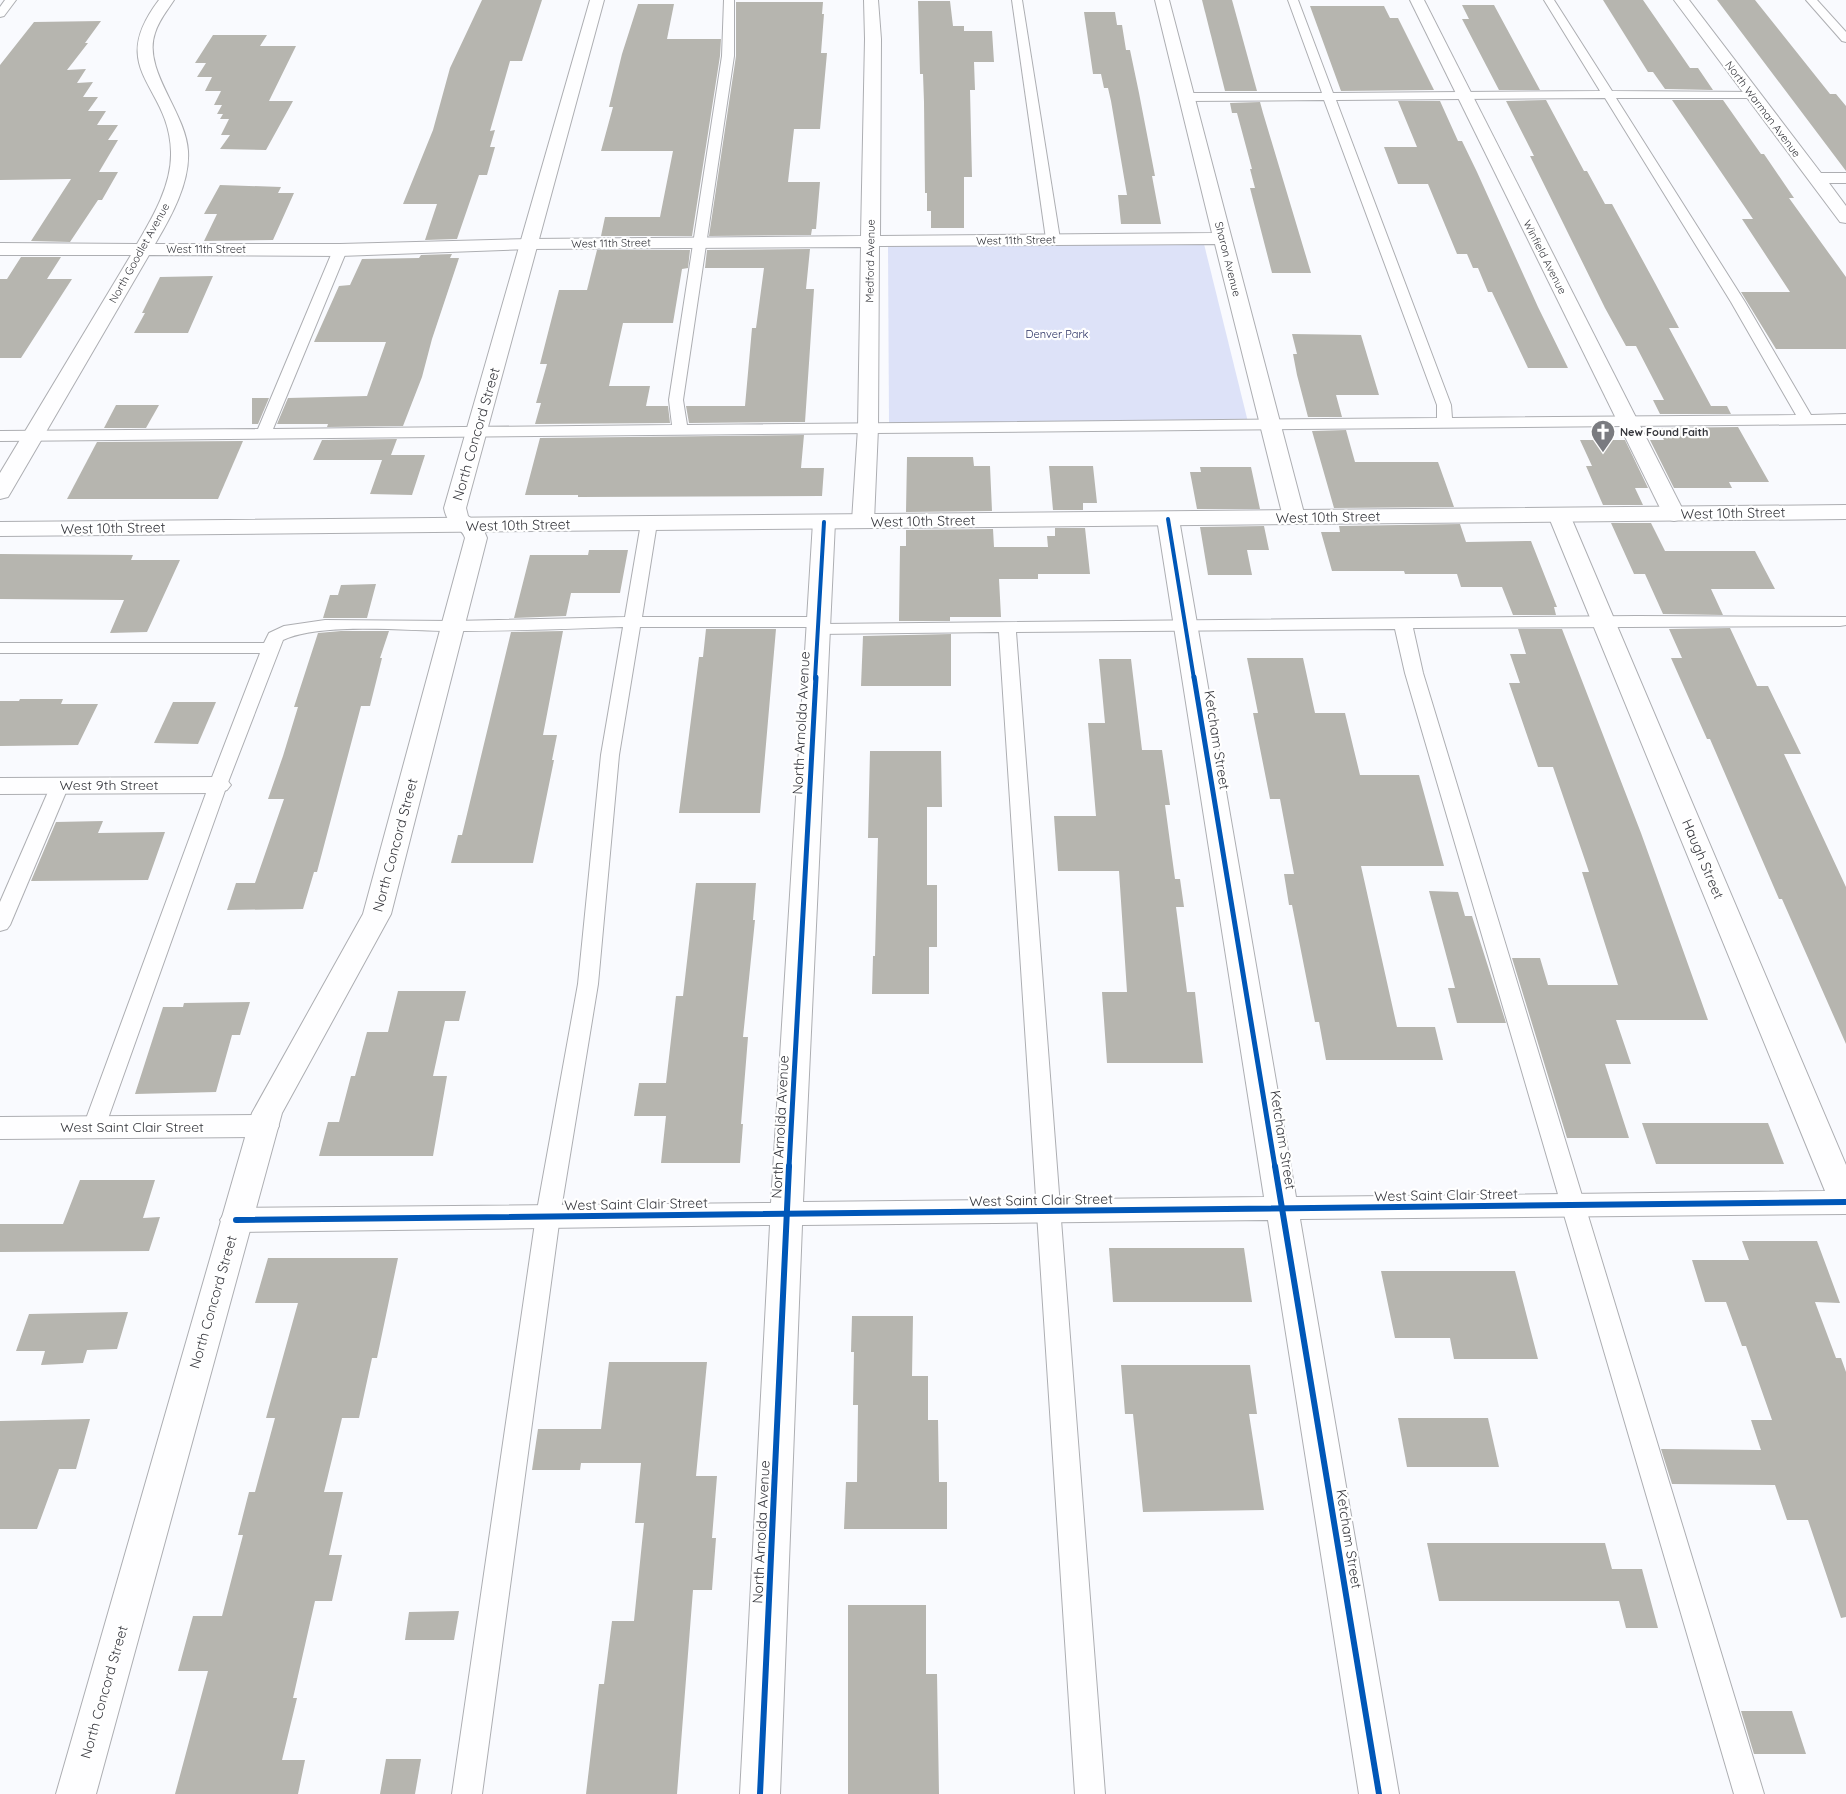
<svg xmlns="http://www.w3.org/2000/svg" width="1846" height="1794" font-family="Quicksand,sans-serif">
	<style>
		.green { fill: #dde2f8 }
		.building { fill: #b6b5af }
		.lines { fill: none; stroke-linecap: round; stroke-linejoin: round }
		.service-casing { stroke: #adaeb2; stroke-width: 2 }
		.minor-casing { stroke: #adaeb2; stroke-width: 2 }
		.secondary-casing { stroke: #adaeb2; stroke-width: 2 }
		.primary-casing { stroke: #adaeb2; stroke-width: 2 }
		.service { fill: #fefeff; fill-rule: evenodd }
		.minor { fill: #fefeff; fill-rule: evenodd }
		.secondary { fill: #fefeff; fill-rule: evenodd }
		.primary { fill: #fefeff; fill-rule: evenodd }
		.cycleway-far2-casing { stroke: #fff; stroke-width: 6 }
		.cycleway-far1-casing { stroke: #fff; stroke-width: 8 }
		.cycleway-casing { stroke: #fff; stroke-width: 9 }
		.cycleway-far2 { stroke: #0057b8; stroke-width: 4 }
		.cycleway-far1 { stroke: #0057b8; stroke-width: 5 }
		.cycleway { stroke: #0057b8; stroke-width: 6 }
		.labels { text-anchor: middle; stroke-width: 4.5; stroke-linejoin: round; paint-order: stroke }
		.far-street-label { font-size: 11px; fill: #35363c; stroke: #fff }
		.far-park-label { font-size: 11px; fill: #272e60; stroke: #fff }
		.far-poi-label { font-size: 11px; font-weight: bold; fill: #35363c; stroke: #fff; text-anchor: start }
		.street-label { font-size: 14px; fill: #35363c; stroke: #fff }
	</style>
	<rect width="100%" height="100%" fill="#f9fafe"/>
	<polygon class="green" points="1204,244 1248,422 889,424 888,246"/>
	<g class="building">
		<polygon points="482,0 542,0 522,61 510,61 490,131 495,130 490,147 495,147 487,175 479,175 457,239 425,240 437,204 403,204 433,130 450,68"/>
		<polygon points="1202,0 1232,0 1257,91 1225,91"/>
		<polygon points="1603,0 1643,0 1690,68 1698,68 1713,90 1665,89 1653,72 1648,72"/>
		<polygon points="1717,0 1755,0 1830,94 1836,94 1846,106 1846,171"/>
		<polygon points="918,1 950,1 953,26 964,26 964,31 992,31 994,62 974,62 975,90 970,90 972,177 964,177 964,228 931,228 931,211 927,211 927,193 925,193 924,102 923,74 920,74"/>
		<polygon points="736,2 823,2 822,14 824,14 821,53 827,53 820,129 794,129 788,182 820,182 816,229 812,229 811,235 709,236 736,56"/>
		<polygon points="638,4 674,4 667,39 721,39 720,56 692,236 601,236 605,217 660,217 673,151 601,151 613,107 609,107 622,54"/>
		<polygon points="1462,5 1494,5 1540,90 1499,90 1462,19 1469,19"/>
		<polygon points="1310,6 1384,6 1390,18 1398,18 1434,90 1341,91"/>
		<polygon points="1084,12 1115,12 1117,25 1122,25 1126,50 1130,50 1139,93 1155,176 1152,176 1161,224 1121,224 1118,195 1127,195 1111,101 1108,88 1104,88 1101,74 1093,74"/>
		<polygon points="101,21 85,43 88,43 67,70 86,69 77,83 93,82 83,97 98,97 88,111 106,111 97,125 118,125 108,140 118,140 99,172 118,172 102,200 98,200 70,242 31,241 71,179 0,180 0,65 34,22"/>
		<polygon points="213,35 267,35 260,46 296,46 269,101 293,101 266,150 220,149 230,135 221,135 229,119 220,119 223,114 217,114 222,105 214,105 221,91 205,91 212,77 197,77 206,63 195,63"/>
		<polygon points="1546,100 1584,171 1587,171 1605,204 1612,204 1655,283 1679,328 1669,328 1711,406 1727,406 1731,414 1660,414 1653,400 1664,400 1636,346 1626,346 1605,308 1530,156 1534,156 1506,101"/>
		<polygon points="1672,100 1723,100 1761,154 1764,154 1794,198 1789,198 1846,277 1846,349 1776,349 1741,292 1790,292 1742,219 1753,219"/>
		<polygon points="1398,101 1440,101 1458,141 1462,141 1477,172 1538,307 1568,368 1528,368 1492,292 1488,292 1478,268 1473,268 1467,254 1457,254 1428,184 1398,184 1384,147 1417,147"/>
		<polygon points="1260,102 1263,113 1311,273 1272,273 1250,188 1255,188 1250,169 1252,169 1237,113 1232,113 1230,103"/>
		<polygon points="220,185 281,187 278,193 294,193 273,240 204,241 217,214 204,214"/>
		<polygon points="810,249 806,289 814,289 805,422 689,423 686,406 745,406 752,328 756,328 764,268 705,268 707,250"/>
		<polygon points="597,250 690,250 688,268 682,269 673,323 623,323 609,386 650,386 646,406 668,406 670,423 535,424 541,403 536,403 547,364 540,364 559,290 587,290"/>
		<polygon points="452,254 450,258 459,258 432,339 422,377 403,426 327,427 328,424 277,424 288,398 367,396 386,342 314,342 339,286 350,285 362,259 419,258 421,255"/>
		<polygon points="21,257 61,257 47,279 72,279 21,358 0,358 0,279 7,279"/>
		<polygon points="213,276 188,333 134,333 145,313 142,313 160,277"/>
		<polygon points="1292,334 1361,335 1379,395 1336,395 1342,417 1308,417 1297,375 1293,354 1297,354"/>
		<polygon points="252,398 269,398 258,424 252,424"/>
		<polygon points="116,405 159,405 146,428 104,428"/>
		<polygon points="1738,427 1769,482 1729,482 1732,488 1674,488 1650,440 1664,440 1658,428"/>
		<polygon points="1346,430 1355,462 1438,462 1454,507 1334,508 1312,431"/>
		<polygon points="804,435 801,468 824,468 822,496 578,497 578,495 525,495 540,438"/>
		<polygon points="397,439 391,455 425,455 412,495 370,494 382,460 313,460 322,440"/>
		<polygon points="1580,440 1625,440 1648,488 1635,488 1643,505 1603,505 1586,466 1592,466"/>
		<polygon points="243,441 218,499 67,499 97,442"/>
		<polygon points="907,457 973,457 974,466 990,466 992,511 906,512"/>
		<polygon points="1049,466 1093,466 1097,503 1083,503 1083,510 1053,510"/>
		<polygon points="1200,467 1251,467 1260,509 1197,509 1190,472 1201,472"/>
		<polygon points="1611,523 1651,523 1665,551 1755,551 1775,589 1711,589 1723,615 1663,614 1645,574 1634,574"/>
		<polygon points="1460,524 1466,542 1531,541 1557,607 1554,607 1556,615 1513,615 1502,587 1461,587 1457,574 1405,574 1404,571 1332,571 1321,532 1340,532 1339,526"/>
		<polygon points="1264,526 1269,550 1247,550 1252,575 1208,575 1200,527"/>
		<polygon points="1055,528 1085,528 1090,574 1038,574 1038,579 999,579 1001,617 950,617 950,621 899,621 900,546 906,546 906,530 993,529 994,547 1048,547 1047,536 1055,536"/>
		<polygon points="589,550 628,550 620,593 571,593 566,616 514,618 530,555 588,555"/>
		<polygon points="0,554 133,555 131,560 180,560 147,632 110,633 124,600 0,599"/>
		<polygon points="376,584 367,618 323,618 330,595 338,595 341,585"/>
		<polygon points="1730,628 1757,686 1768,686 1801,754 1784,754 1846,887 1846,1044 1782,899 1779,899 1710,739 1707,739 1671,658 1682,658 1669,629"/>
		<polygon points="706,629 776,629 760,813 679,813 699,657 703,657"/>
		<polygon points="1518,629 1562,629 1641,833 1708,1020 1616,1020 1631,1064 1605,1064 1629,1138 1567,1138 1512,958 1540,958 1548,985 1618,985 1582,872 1589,872 1553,767 1538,767 1509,683 1520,683 1510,654 1526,654"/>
		<polygon points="341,631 389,631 380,658 382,658 370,706 361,706 317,872 314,872 303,909 227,910 236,883 255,883 284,799 268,799 283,756 298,707 294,707 318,633"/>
		<polygon points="563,631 543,735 557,735 552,760 554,760 533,863 451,863 458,835 462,835 511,632"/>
		<polygon points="951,634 951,686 861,686 863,636"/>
		<polygon points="1247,658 1303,658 1315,713 1345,713 1360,775 1419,775 1444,866 1361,866 1397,1027 1435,1027 1443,1060 1326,1060 1319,1022 1315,1022 1292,905 1289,905 1284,874 1294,874 1280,799 1270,799 1253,713 1258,713"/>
		<polygon points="1099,659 1131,659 1142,750 1162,750 1170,805 1165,805 1175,879 1180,879 1184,907 1176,907 1187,992 1195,992 1203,1063 1107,1063 1102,992 1127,992 1119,871 1058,871 1054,816 1096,816 1088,723 1105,723"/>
		<polygon points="20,699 63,699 61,704 98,704 78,745 0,746 0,701 19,701"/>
		<polygon points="173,702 216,702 198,744 154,743"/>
		<polygon points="870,751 941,751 942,807 927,807 927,885 937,885 937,947 929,947 929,994 872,994 873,956 875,956 878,838 868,838"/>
		<polygon points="103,821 98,833 165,832 148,880 31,881 56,822"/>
		<polygon points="696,883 756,883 753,920 755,920 743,1037 748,1037 741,1124 743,1124 740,1163 661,1163 666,1116 634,1116 639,1083 666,1083 676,996 683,996"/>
		<polygon points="1429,891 1458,892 1465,916 1472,916 1506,1023 1457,1023 1448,988 1455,988"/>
		<polygon points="398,991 466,991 459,1021 445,1021 433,1076 447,1076 433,1156 319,1156 328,1122 339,1122 351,1076 355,1076 367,1032 388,1032"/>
		<polygon points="250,1002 240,1035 232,1035 216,1092 135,1094 163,1007 183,1007 184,1003"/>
		<polygon points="1642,1123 1768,1123 1784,1164 1656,1164"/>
		<polygon points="80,1180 155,1180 143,1218 160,1217 149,1251 0,1252 0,1224 63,1224"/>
		<polygon points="1742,1241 1817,1241 1840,1303 1815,1302 1836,1358 1841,1358 1846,1372 1846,1617 1841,1618 1808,1520 1787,1520 1775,1485 1672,1484 1661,1449 1761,1450 1751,1420 1772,1420 1746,1346 1742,1346 1726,1302 1705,1302 1692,1260 1749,1260"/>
		<polygon points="1109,1248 1244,1248 1252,1302 1113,1302"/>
		<polygon points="268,1258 398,1258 377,1358 372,1358 359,1418 342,1418 324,1492 343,1492 329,1555 342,1555 332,1601 315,1601 293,1698 297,1698 282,1760 305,1760 298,1794 175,1794 208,1671 178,1671 193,1616 222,1616 243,1535 238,1535 249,1492 255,1492 275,1418 266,1418 298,1303 255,1303"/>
		<polygon points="1381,1271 1515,1271 1538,1359 1454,1359 1450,1338 1395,1338"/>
		<polygon points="128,1312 117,1349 87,1350 83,1363 41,1365 45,1351 16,1351 29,1314"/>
		<polygon points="852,1316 913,1316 912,1376 928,1376 928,1420 938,1420 939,1482 947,1482 947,1529 844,1529 846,1482 857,1482 858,1405 853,1405 854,1352 851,1352"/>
		<polygon points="609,1362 707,1362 696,1476 717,1476 712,1538 716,1538 712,1590 693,1590 677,1794 586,1794 599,1684 604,1684 612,1621 634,1621 644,1523 635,1523 641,1463 581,1463 580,1470 532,1470 538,1429 601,1429"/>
		<polygon points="1121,1365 1250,1365 1257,1414 1249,1414 1264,1510 1143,1512 1133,1414 1125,1414"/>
		<polygon points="1398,1418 1488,1418 1499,1467 1407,1467"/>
		<polygon points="90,1419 76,1469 59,1469 37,1529 0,1529 0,1421"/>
		<polygon points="1427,1543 1605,1543 1612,1569 1642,1569 1658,1628 1626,1628 1619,1601 1439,1601"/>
		<polygon points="848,1605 926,1605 926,1674 937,1674 939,1794 848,1794"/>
		<polygon points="459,1611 454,1640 405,1640 409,1612"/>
		<polygon points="1741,1711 1792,1711 1806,1754 1754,1754"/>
		<polygon points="386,1759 421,1759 415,1794 380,1794"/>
	</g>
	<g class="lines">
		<defs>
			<g id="service">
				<polygon points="5,0 16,0 4,16 0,17 0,7"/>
				<path d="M724,0H734V56L683,400L687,425L1437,418V405L1324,100L1186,101L1180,97L1186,93H1322L1288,0H1298L1333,93L1600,91L1544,0H1554L1612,91L1756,92L1758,94L1752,98H1616L1745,302L1811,415L1846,414V424L0,441V431L258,429L333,250L340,246L347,250L273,429L672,425L669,400L722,56ZM1605,98L1731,302L1796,415L1452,418L1451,405L1336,100Z"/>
				<polygon points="1012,0 1022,0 1060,239 1053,243 1046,239"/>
				<polygon points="1806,0 1817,0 1846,32 1846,42 1842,41"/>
				<path d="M649,518L657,523L642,617H817L823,618L824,624L1637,616L1846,617V625L1840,626L1413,628L1423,673L1764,1794H1734L1405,673L1395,629L1016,632L1105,1794H1075L999,632L817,634L811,633L810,627H640L619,755L598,984L560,1216L482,1794H452L536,1216L578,984L601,755L623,627C566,629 509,631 452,631C407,631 321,622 283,640L227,785L105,1127L102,1132L94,1135L86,1132L83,1127L209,785L260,653H0V643H264L269,633L284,626L325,620L453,621L625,617L641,523Z"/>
				<polygon points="60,779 67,781 69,785 10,925 7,929 0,931 0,902 51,785 53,781"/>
			</g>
			<g id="minor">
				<path d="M159,0H174C167,11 159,20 155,33C142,70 186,112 188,151C190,183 171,217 155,244H340L530,239L861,236L865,39L864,0H878L881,39L880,236L1212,233L1155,0H1169L1305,517L1302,522L1294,524L1286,522L1283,517L1215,244L879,246L878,428L874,521L871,526L863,528L855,526L852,521L858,428L861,247L530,249L340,256L149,255L11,492L8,497L0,499V473L131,255H0V243L137,244C153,217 172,184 171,152C170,85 105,71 159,0Z"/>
				<polygon points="1410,0 1424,0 1685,514 1682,519 1674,521 1666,519 1663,514"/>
				<polygon points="1674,0 1689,0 1821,173 1846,173 1846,183 1829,183 1846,206 1846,223 1840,222"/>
				<polygon points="1559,508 1567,510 1570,515 1846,1165 1846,1214 1300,1219 1399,1794 1359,1794 1268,1220 802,1225 780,1794 740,1794 770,1225 236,1232 225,1228 220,1220 225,1212 236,1208 771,1203 813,522 816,517 824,515 832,517 835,522 803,1202 1264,1197 1157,519 1160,514 1168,512 1176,514 1179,519 1296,1197 1825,1191 1548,515 1551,510"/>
				<polygon points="218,777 227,780 231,785 227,790 218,793 0,794 0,778"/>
				<polygon points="264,1115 275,1119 279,1126 275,1133 264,1137 0,1139 0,1117"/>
			</g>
			<path id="secondary" d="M590,0H604L466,508L468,516L482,526L487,538L391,914L282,1113L96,1794H56L252,1113L363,914L465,538C461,525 448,529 444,508Z"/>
			<polygon id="primary" points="1846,505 1846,519 0,536 0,522"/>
		</defs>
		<use href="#service" class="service-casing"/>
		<use href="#minor" class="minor-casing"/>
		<use href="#secondary" class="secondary-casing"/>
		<use href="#primary" class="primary-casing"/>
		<use href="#service" class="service"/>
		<use href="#minor" class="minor"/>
		<use href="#secondary" class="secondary"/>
		<use href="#primary" class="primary"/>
		<defs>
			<g id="cycleway-far2">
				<polyline points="1168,519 1194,679"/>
				<polyline points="815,679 824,522"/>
			</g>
			<g id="cycleway-far1">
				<polyline points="1194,677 1275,1167"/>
				<polyline points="789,1167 816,677"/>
			</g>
			<g id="cycleway">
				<polyline points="1275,1166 1379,1794"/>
				<polyline points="236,1220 1846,1202"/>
				<polyline points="760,1794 789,1166"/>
			</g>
		</defs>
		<use href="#cycleway-far2" class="cycleway-far2-casing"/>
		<use href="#cycleway-far1" class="cycleway-far1-casing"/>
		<use href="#cycleway" class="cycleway-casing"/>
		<use href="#cycleway-far2" class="cycleway-far2"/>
		<use href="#cycleway-far1" class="cycleway-far1"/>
		<use href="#cycleway" class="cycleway"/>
	</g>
	<defs>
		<symbol id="church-pin" viewBox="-11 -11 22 30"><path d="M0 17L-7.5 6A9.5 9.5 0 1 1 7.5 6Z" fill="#7a7b80" stroke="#fff"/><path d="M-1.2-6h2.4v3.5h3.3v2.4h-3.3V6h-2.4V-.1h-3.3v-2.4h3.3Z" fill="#fff"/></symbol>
	</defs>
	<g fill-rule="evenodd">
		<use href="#church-pin" x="1589" y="418" width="28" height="38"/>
	</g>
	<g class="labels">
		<g class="far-street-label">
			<text transform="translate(1763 109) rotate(53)" y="4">North Warman Avenue</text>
			<text transform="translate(1016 240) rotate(-1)" y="4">West 11th Street</text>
			<text transform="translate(611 243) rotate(-1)" y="4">West 11th Street</text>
			<text x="206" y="253">West 11th Street</text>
			<text transform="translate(139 253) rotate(-61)" y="4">North Goodlet Avenue</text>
			<text transform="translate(1545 257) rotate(63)" y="4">Winfield Avenue</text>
			<text transform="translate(1228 259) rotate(76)" y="4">Sharon Avenue</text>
			<text transform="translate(870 261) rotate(-89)" y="4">Medford Avenue</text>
		</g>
		<g class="far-park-label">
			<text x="1057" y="338">Denver Park</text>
		</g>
		<g class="far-poi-label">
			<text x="1620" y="436">New Found Faith</text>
		</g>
		<g class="street-label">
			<text transform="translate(476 434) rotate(-74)" y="5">North Concord Street</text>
			<text transform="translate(1733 513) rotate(-1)" y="5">West 10th Street</text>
			<text transform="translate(1328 517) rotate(-1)" y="5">West 10th Street</text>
			<text transform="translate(923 521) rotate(-1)" y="5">West 10th Street</text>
			<text transform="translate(518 525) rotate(-1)" y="5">West 10th Street</text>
			<text transform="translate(113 528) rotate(-1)" y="5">West 10th Street</text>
			<text transform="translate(801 723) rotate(-87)" y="5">North Arnolda Avenue</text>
			<text transform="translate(1217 740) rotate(81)" y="5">Ketcham Street</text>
			<text x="109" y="790">West 9th Street</text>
			<text transform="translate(395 845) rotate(-75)" y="5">North Concord Street</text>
			<text transform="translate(1703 859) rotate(67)" y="5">Haugh Street</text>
			<text x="132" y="1132">West Saint Clair Street</text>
			<text transform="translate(780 1127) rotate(-87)" y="5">North Arnolda Avenue</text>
			<text transform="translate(1283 1140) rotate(81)" y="5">Ketcham Street</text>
			<text transform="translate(1446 1195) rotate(-1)" y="5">West Saint Clair Street</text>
			<text transform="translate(1041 1200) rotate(-1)" y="5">West Saint Clair Street</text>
			<text transform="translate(636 1204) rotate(-1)" y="5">West Saint Clair Street</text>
			<text transform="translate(213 1302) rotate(-74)" y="5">North Concord Street</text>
			<text transform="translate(761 1532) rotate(-87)" y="5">North Arnolda Avenue</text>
			<text transform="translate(1349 1539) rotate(81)" y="5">Ketcham Street</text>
			<text transform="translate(104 1692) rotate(-74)" y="5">North Concord Street</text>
		</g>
	</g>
</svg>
